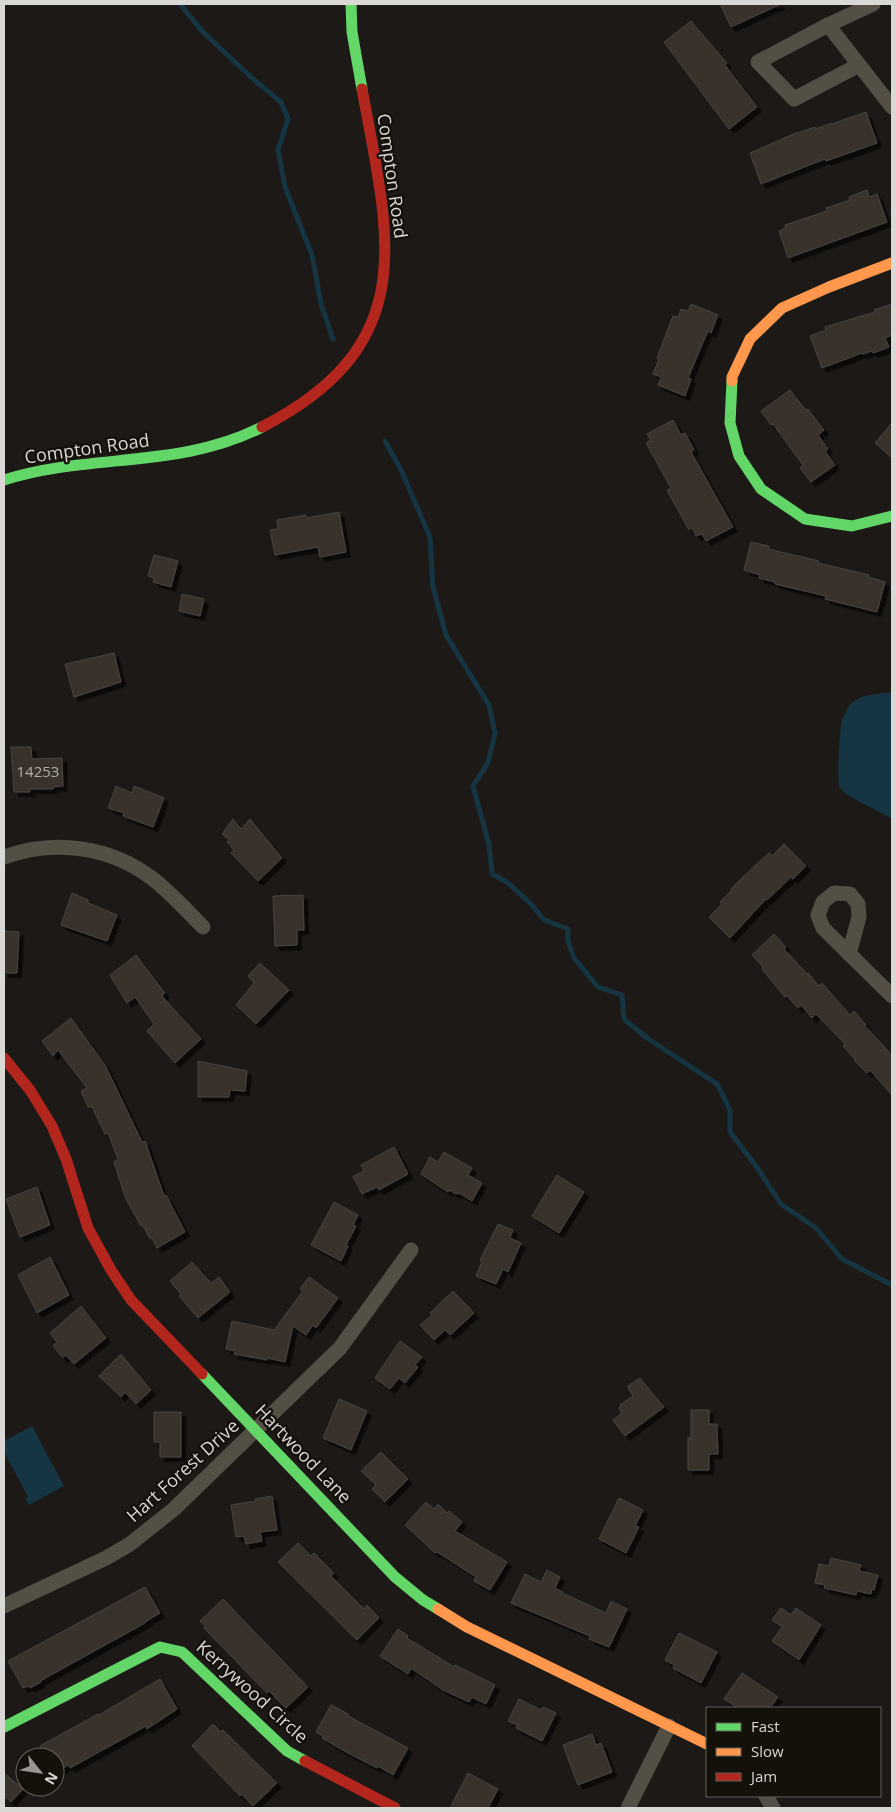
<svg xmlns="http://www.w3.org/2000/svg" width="896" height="1812" font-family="'Open Sans',sans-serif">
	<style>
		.water { fill: #163542 }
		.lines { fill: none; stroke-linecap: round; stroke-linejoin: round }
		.stream { stroke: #163542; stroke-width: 5 }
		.building { fill: #38302b; stroke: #484543; filter: url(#shadow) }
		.street { stroke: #544f45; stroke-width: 15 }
		.fast { stroke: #63d668; stroke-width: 11 }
		.slow { stroke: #ff974d; stroke-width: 11 }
		.jam { stroke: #b3261e; stroke-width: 11 }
		.labels { text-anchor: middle; stroke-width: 4.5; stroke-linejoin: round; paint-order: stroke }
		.number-label { font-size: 15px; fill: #b2aeaa }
		.street-label { font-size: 18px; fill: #dad8d4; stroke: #14110b }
	</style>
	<defs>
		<filter id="shadow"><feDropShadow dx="4.5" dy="4.5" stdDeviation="0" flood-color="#0009"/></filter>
	</defs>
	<rect width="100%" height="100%" fill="#1c1916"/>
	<g class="water">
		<path d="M892,692V819C881,812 844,796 840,788C836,781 840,729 842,720C844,716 847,709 849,706C859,694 878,694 892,692Z"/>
		<polygon points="32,1426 64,1486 29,1505 25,1498 28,1497 4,1452 4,1441"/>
	</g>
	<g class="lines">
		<g class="stream">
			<polyline points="180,4 202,31 252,78 281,102 288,119 278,150 285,187 312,255 321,304 333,339"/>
			<polyline points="385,441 401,470 430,537 433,587 446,635 489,705 495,733 488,763 473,786 489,844 492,874 507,882 530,903 544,920 568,929 568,941 574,958 598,987 622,995 624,1019 647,1038 717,1084 730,1110 730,1132 756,1166 781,1204 816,1228 842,1259 892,1285"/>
		</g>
	</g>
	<g class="building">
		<polygon points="720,4 781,4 731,27"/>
		<polygon points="691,21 727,63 725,65 757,107 729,129 664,42"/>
		<polygon points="866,112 877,143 826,161 825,159 761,184 750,153 798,132 798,133 815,127 815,129 832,123 832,124"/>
		<polygon points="867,190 869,197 877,194 887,222 788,258 779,231 786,228 785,225 827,211 826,208 850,200 849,197"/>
		<polygon points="691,304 718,315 711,333 708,331 701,347 688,378 691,379 685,396 658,385 661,377 653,374 659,359 657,358 673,316 678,317 681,309 688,311"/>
		<polygon points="892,304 892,335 885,338 889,347 873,353 872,351 863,354 862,353 822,368 810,336 826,330 825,327 875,312 874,310"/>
		<polygon points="790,390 806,410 808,409 824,430 818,435 828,449 825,451 835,465 811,482 800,468 803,465 773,424 771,425 761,411"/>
		<polygon points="673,420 681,435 685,433 694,450 691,452 733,527 706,541 702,534 696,536 692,528 689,530 667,490 671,488 646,443 651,440 647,434"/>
		<polygon points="892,423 892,458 875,443"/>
		<polygon points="339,512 346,552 320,557 318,547 275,555 270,530 278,529 277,520 306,515 306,518"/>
		<polygon points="751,542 769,546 768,549 819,561 818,563 869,575 868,577 885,582 877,612 825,599 826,596 775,584 775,582 759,578 760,575 744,570"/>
		<polygon points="154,555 178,561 171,587 153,582 154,578 148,576"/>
		<polygon points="182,594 204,599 200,616 179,611"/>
		<polygon points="114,653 121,682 74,697 65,664"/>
		<polygon points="11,747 31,747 32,759 62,758 63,786 53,787 53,789 30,789 30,792 14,792"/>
		<polygon points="116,786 132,793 134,786 164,798 153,827 123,816 124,813 108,808"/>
		<polygon points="233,819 241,829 250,819 282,858 258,881 231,853 234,850 227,842 229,840 222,834"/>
		<polygon points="784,844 806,866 793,879 791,877 767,900 766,899 730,938 709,917 722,904 720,902 732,890 731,889 744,876 769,853 772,856"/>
		<polygon points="72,893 88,900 88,903 117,915 107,941 61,925"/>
		<polygon points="303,895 304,930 297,930 297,945 275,946 273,896"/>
		<polygon points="4,931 19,932 17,973 4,973"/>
		<polygon points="774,934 786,947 784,949 807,974 808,973 819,986 822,983 850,1015 854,1011 866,1025 865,1026 892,1055 892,1095 870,1070 867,1073 854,1060 855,1059 843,1046 845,1044 816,1014 812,1018 801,1005 798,1008 786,995 785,997 762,969 763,967 752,955"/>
		<polygon points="136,955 165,993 162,996 201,1039 175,1063 147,1031 154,1024 135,997 127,1003 110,975"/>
		<polygon points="260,963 289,990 256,1024 236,1005 254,983 248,976"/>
		<polygon points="71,1018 105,1065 142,1142 145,1141 164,1196 166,1195 185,1232 157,1248 152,1238 150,1239 143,1226 141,1226 126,1199 114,1162 118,1159 108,1133 105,1134 92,1107 88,1107 81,1091 87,1088 58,1050 53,1056 42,1041"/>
		<polygon points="198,1061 247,1071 245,1091 230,1090 229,1097 198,1097"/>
		<polygon points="394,1147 408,1174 379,1190 377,1187 362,1194 353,1176 364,1171 361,1165"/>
		<polygon points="444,1152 472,1168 468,1175 482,1183 472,1201 459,1193 456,1194 449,1190 448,1192 421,1174 430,1157 438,1162"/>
		<polygon points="557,1175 584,1192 559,1233 532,1216"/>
		<polygon points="37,1187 50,1225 20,1237 6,1199"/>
		<polygon points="334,1202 358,1215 353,1225 356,1226 346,1245 348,1246 341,1261 311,1245"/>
		<polygon points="498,1224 513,1230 510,1238 521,1243 508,1272 503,1269 496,1284 476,1276 482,1261 480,1260"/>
		<polygon points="50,1257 69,1295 37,1313 18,1275"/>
		<polygon points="192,1262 211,1283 219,1277 230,1292 198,1318 179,1296 181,1294 170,1281"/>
		<polygon points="309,1277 338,1298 316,1328 313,1325 306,1335 293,1326 285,1362 267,1358 267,1360 234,1354 235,1351 226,1349 232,1321 274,1330 303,1291 300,1289"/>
		<polygon points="453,1291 474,1313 450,1335 445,1330 434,1340 420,1325 432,1315 430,1313"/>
		<polygon points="81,1306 106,1338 74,1364 66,1355 63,1358 53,1346 57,1342 50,1333"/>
		<polygon points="400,1341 422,1357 415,1365 418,1367 405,1383 399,1378 390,1389 375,1378"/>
		<polygon points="121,1354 151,1390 136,1404 125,1392 121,1397 99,1376"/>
		<polygon points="640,1378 664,1407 625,1436 613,1420 622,1413 619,1408 621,1406 620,1405 633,1396 628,1388 628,1386"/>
		<polygon points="339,1399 367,1411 351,1450 323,1438"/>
		<polygon points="691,1410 709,1410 709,1424 717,1424 718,1454 709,1454 709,1470 688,1470 688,1437 691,1440"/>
		<polygon points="154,1412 181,1412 181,1457 160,1457 160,1442 154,1442"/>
		<polygon points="381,1452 408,1479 385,1502 372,1489 376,1485 361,1471"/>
		<polygon points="272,1496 277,1530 260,1532 262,1541 246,1544 244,1536 236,1537 231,1505 256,1501 255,1499"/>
		<polygon points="619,1498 643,1510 635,1526 639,1527 626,1553 599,1539"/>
		<polygon points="426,1502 434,1509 438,1504 447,1513 449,1511 462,1522 455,1531 507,1562 490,1590 474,1581 476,1577 437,1552 435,1553 405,1525"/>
		<polygon points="298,1543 311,1556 314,1553 334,1573 331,1576 364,1609 367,1605 379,1618 357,1640 278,1562"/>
		<polygon points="831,1558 861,1565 859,1571 878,1575 874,1590 872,1589 871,1594 857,1591 856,1595 824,1588 825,1585 815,1583 819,1564 829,1566"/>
		<polygon points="547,1570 560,1577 555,1588 563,1592 562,1593 606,1613 611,1601 627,1609 609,1647 589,1639 590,1636 511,1603 525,1574 541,1582"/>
		<polygon points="145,1587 160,1613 145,1622 145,1623 40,1681 41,1682 30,1688 28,1686 23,1688 8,1661"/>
		<polygon points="223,1599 308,1687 286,1708 269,1691 267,1693 204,1628 206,1627 200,1621"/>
		<polygon points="781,1608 791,1615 796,1608 821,1625 799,1660 772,1641 782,1627 772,1620"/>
		<polygon points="398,1629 408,1636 407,1638 454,1667 455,1665 495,1685 486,1704 472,1697 469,1702 443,1690 411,1668 408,1674 380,1656"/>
		<polygon points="679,1633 717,1652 701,1683 673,1668 674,1665 665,1660"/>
		<polygon points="742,1673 778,1697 770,1708 738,1708 724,1699"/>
		<polygon points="160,1679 177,1709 147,1729 146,1726 70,1768 69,1765 55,1772 55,1757 46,1757 40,1746 98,1714 99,1715"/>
		<polygon points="519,1699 541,1710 543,1707 556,1713 542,1741 516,1728 517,1725 508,1721"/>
		<polygon points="331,1705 348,1714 348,1716 408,1748 393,1775 378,1766 377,1768 346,1752 322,1738 323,1736 316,1732"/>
		<polygon points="213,1724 221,1732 223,1730 277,1783 253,1806 241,1794 240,1796 192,1746"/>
		<polygon points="592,1734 596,1745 601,1743 612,1772 578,1785 563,1745"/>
		<polygon points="4,1773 23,1789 11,1802 4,1796"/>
		<polygon points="468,1773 498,1789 488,1808 450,1808"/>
	</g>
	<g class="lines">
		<g class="street">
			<polyline points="828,25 873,4"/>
			<polyline points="859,65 794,99 758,62 828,25 892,107"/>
			<path d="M4,857C54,839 110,846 153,879C171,893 187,911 203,927"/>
			<polyline points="849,954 859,917 858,904 850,894 834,893 823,902 818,915 823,928 892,996"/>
			<polyline points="4,1606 106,1558 130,1544 174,1509 340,1348 411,1250"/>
			<polyline points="766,1796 773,1808"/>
			<polyline points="628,1808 669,1726"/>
		</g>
		<g class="fast">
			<polyline points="351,4 352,32 362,89"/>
			<polyline points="732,381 730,423 739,456 761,489 805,519 852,526 892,516"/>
			<path d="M4,480C89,453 181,469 262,427"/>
			<polyline points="202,1374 395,1577 423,1600 438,1609"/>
			<polyline points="4,1727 160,1647 182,1652 287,1751 305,1761"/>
		</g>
		<g class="slow">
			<polyline points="732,381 732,377 750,339 782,308 829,287 892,263"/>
			<polyline points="438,1609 467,1627 707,1744"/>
		</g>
		<g class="jam">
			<path d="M262,427C423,344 389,237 362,89"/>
			<polyline points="4,1058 30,1090 52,1126 66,1159 88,1228 111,1270 131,1300 202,1374"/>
			<polyline points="305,1761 395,1808"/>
		</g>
	</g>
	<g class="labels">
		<g class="number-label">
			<text x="38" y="777">14253</text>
		</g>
		<g class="street-label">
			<text transform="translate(392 176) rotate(82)" y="6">Compton Road</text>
			<text transform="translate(87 449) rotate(-8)" y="6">Compton Road</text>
			<text transform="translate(303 1454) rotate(46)" y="6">Hartwood Lane</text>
			<text transform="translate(183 1471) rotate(-42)" y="6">Hart Forest Drive</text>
			<text transform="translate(252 1692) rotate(42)" y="6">Kerrywood Circle</text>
		</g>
	</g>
	<rect width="896" height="1812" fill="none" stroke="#dad8d4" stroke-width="10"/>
	<rect x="706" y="1707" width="175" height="90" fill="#14110b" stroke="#63615b"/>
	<rect x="716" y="1723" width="25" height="8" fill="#63d668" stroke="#63615b"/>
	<text x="751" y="1732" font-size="15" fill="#dad8d4">Fast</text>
	<rect x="716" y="1748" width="25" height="8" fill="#ff974d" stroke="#63615b"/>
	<text x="751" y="1757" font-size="15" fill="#dad8d4">Slow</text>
	<rect x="716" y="1773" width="25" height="8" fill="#b3261e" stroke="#63615b"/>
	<text x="751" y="1782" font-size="15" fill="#dad8d4">Jam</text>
	<g transform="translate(40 1772) rotate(120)"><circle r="24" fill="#14110b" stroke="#63615b"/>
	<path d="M0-4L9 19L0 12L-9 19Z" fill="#989592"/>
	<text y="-8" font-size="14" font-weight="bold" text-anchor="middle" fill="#dad8d4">N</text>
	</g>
</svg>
